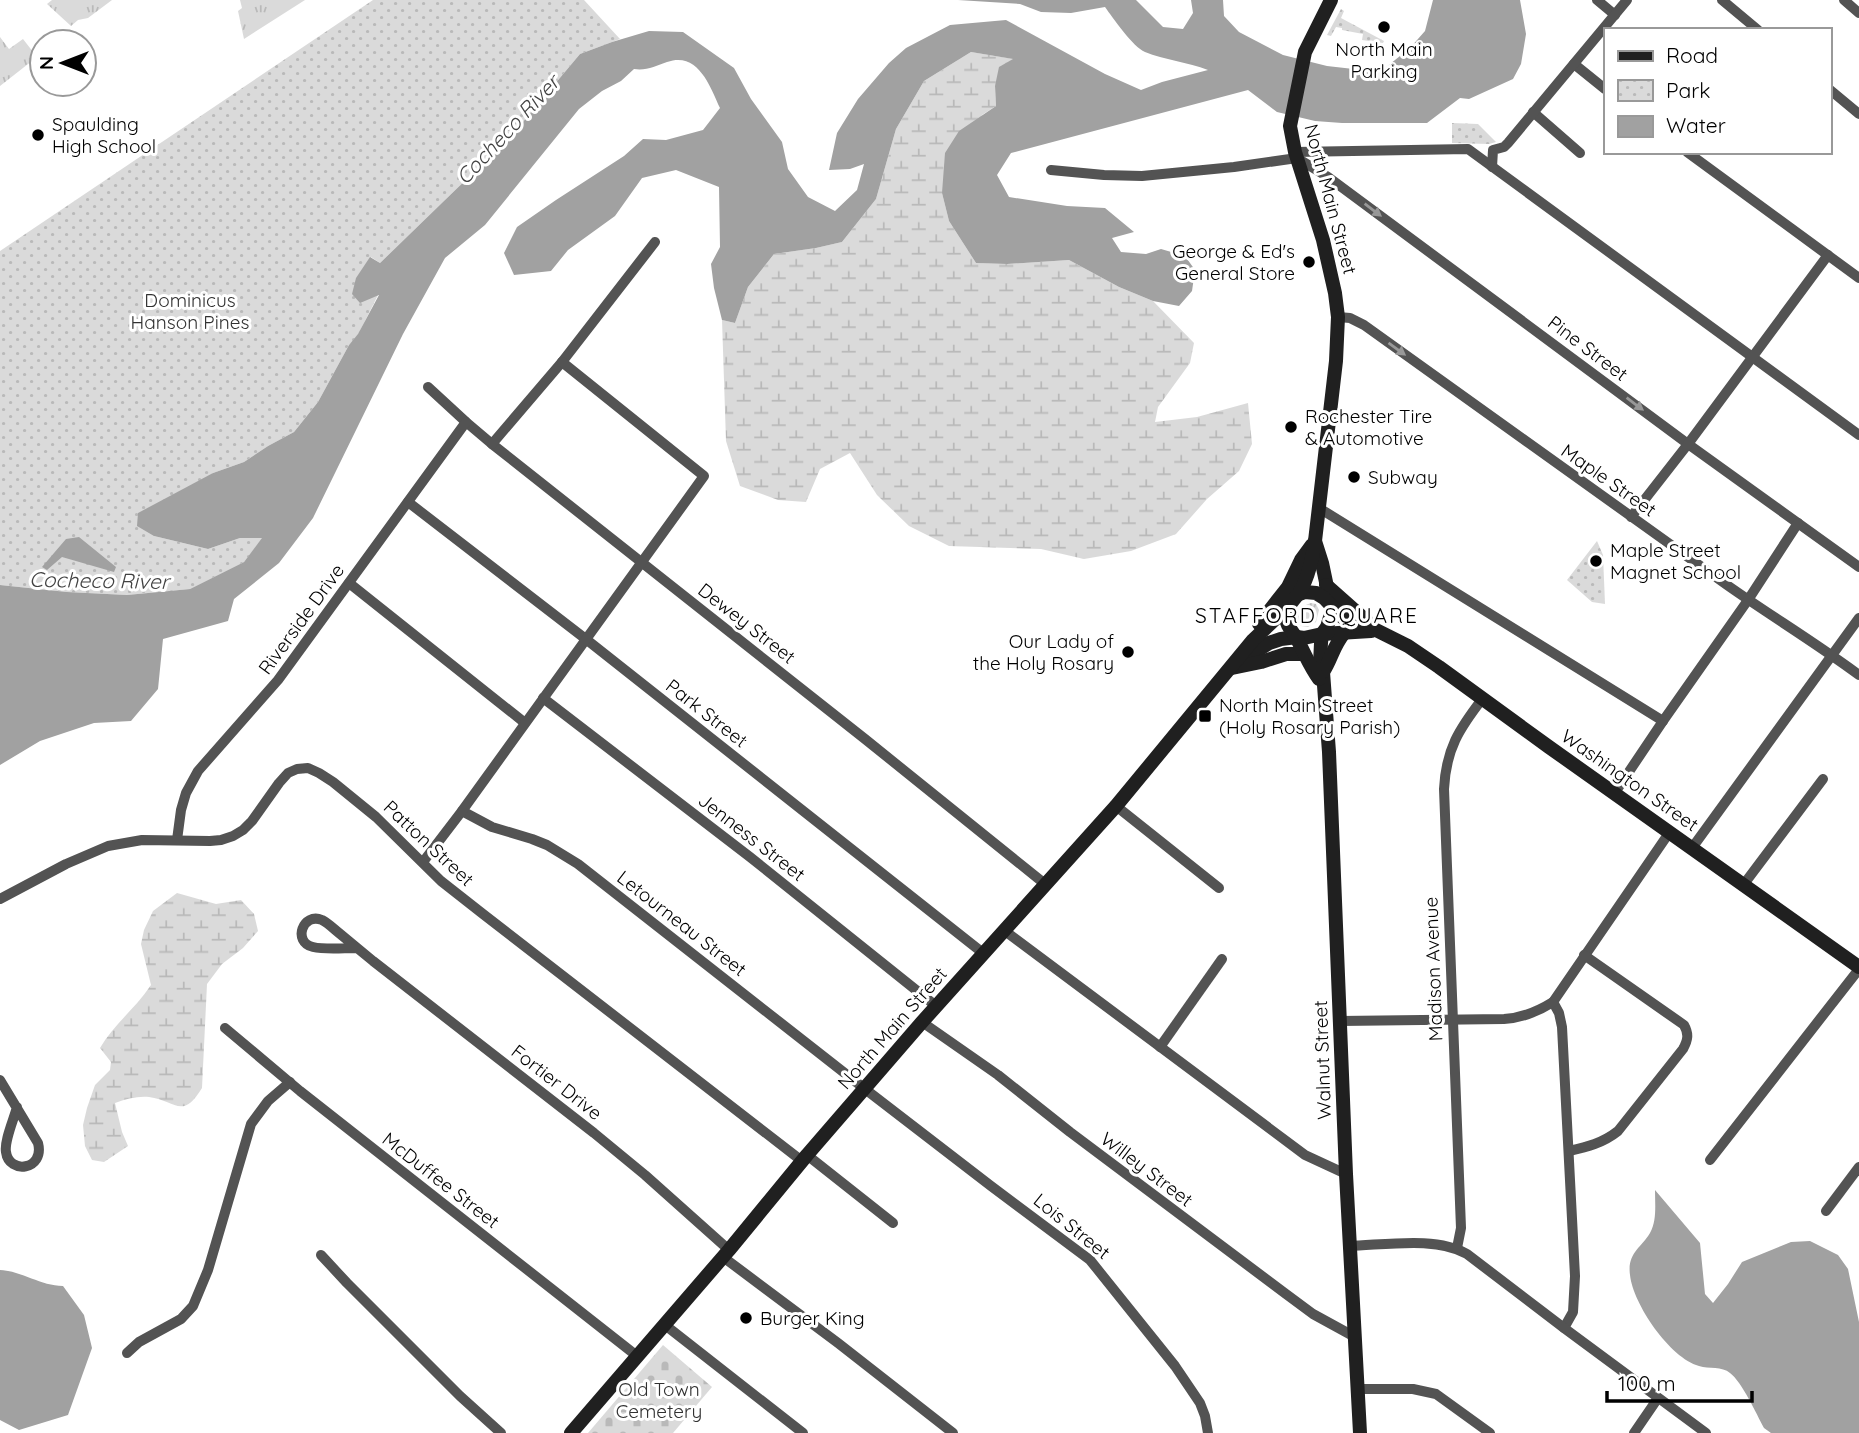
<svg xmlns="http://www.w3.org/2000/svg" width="1859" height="1433" font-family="Quicksand,sans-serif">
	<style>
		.grass { fill: url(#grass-tufts) }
		.wetland { fill: url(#wetland-marsh) }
		.cemetery { fill: url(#cemetery-stones) }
		.park { fill: url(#park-dots) }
		.water { fill: #a1a1a1 }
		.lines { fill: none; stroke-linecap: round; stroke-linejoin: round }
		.street { stroke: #535353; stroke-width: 10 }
		.secondary { stroke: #202020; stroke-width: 14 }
		.oneway { fill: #989898 }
		.poi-dot { fill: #000; stroke: #fff; stroke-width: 2.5 }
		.labels { text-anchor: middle; stroke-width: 6; stroke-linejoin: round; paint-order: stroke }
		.poi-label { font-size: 19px; fill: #000; stroke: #fff; text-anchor: start }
		.street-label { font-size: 19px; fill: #000; stroke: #fff }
		.park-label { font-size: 19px; fill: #313131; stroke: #fff }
		.water-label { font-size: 21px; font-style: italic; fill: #424242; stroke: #fff }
		.neighbourhood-label { font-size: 21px; letter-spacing: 2px; fill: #000; stroke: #fff }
	</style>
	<defs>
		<pattern id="grass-tufts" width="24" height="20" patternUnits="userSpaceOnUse" patternTransform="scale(1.75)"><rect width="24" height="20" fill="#dadada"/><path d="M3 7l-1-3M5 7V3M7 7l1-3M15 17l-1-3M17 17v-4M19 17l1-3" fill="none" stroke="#b9b9b9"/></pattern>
		<pattern id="wetland-marsh" width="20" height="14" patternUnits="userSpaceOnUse" patternTransform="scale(1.75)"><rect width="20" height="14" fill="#dadada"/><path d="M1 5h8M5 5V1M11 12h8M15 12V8" fill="none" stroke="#b9b9b9"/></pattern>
		<pattern id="cemetery-stones" width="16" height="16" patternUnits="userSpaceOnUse" patternTransform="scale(1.75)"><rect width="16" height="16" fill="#dadada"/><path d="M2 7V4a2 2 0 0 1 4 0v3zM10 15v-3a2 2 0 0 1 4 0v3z" fill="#b9b9b9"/></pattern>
		<pattern id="park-dots" width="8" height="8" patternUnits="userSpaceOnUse" patternTransform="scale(1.75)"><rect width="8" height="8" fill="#dadada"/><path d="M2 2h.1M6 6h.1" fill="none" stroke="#b9b9b9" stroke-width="1.8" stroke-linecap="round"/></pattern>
	</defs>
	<rect width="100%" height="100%" fill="#fff"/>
	<g class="grass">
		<polygon points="52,0 112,0 88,18 78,20 71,26 47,4"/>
		<polygon points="240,0 305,0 244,39 238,11 242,8"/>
		<polygon points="0,37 9,49 23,39 37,57 0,86"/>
		<path d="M1311,603L1316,604L1319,610L1316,622L1308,627L1301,626C1291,615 1299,607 1311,603Z"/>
	</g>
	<g class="wetland">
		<polygon points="971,52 1014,59 995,86 996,106 982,115 942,193 949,221 976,263 1007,264 1069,260 1119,287 1153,301 1194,343 1190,363 1158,407 1155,422 1197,417 1248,403 1252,444 1239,471 1207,499 1176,534 1131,551 1084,559 1041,549 949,546 909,526 877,495 850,453 820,469 806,502 778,500 740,486 726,441 722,320 735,323 748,287 774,254 816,248 842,242 876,199 896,129 924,81"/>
		<path d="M177,893L216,904L241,900L254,914L258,931L243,948L222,964L207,984L202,1088C182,1121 175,1100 149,1097C137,1096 126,1099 115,1103L122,1132L128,1146L104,1162L92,1160L85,1146L83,1125L87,1108L95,1085L110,1070L111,1062L100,1048C114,1024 136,1008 151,985L141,944L144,930L153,911Z"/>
	</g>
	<polygon class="cemetery" points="663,1345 712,1387 673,1433 588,1433"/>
	<g class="park">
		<polygon points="373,0 584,0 620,39 580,54 512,135 380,263 371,257 379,293 358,335 349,345 318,402 294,432 268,446 244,462 213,473 154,536 208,549 240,538 263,538 244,562 190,589 127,595 67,592 0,585 0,251"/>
		<polygon points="1341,9 1344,11 1341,18 1384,41 1383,43 1362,40 1363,34 1342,30 1342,28 1336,27 1331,36 1327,35"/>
		<polygon points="1452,123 1478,124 1496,142 1489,144 1452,143"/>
		<polygon points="1597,541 1603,555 1605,604 1592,602 1567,580"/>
	</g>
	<g class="water">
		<path d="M958,0H1136L1163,27L1183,29L1193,13L1191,0H1223L1224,16L1239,32L1283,55L1327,66L1380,72L1410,48L1425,31L1433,0H1520L1526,34L1521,64L1513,79L1469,99L1460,98L1427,123H1342L1315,121L1277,112L1248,90L1011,153L997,175L1009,197L1067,206L1105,208L1134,232L1112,238L1121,252L1146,254L1161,249L1185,256L1195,270L1192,291L1179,306L1153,301L1119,287L1069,260L1007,264L976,263L949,221L942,193L945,153L959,131L996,106L995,86L999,67L1013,59L971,52L924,81L896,129L876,199L842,242L816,248L774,254L748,287L735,323L722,320L714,288L711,264L720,247L719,187L676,170L642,178L615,216L568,250L551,271L514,275L504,253L517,227L556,200L624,156L643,139L666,140L703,130L720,108C710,86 698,51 667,62C656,66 646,71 634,69L621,81L602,91L579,109L485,225L445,258L403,334L313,518L279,563L234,599L228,621L163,639L158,689L131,721L94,723L40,741L0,765V585L67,592L127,595L190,589L244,562L262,538H240L208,549L154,536L137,526L138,513L213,473L244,462L268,446L294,432L318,402L349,345L358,334L379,295L360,303L352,294L356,278L370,257L380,263L512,135L580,54L612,42L649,31L683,32L734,68L751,99L782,142L788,169L808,197L835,211L857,190L864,164L850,169L829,170L837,133L858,99L889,63L906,48L950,25L1006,20L1105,74L1141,90L1162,82L1208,70C1188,62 1164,60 1145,52C1133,47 1113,18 1105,7L1071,13L1041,12L1020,4Z"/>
		<polygon points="79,537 116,567 114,572 62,557 47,570 42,567 66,539"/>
		<path d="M1655,1190L1700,1243L1705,1294L1713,1303L1728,1284L1742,1262L1791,1242L1810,1241L1838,1255L1848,1269L1859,1322V1433H1771L1764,1428C1756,1413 1742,1382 1730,1373C1722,1366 1709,1369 1699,1366C1670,1358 1633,1304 1630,1275C1627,1253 1641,1248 1650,1233C1657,1221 1655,1204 1655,1190Z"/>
		<path d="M0,1270C22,1271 41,1286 63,1286L84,1315L92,1348L68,1415L19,1430L0,1420Z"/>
	</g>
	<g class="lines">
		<g class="street">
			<polyline points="1597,0 1615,15"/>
			<polyline points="1722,0 1758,30"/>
			<polyline points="1844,0 1859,13"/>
			<polyline points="1574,64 1605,89"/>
			<polyline points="1829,89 1859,114"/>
			<polyline points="1533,112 1580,153"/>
			<polyline points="1295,152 1468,149 1859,435"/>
			<polyline points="1687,152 1859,278"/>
			<polyline points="1492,167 1493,150 1504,147 1508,143 1627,0"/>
			<polyline points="1051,170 1104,175 1142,176 1234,167 1297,158 1328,177 1688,444 1859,567"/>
			<path d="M1338,317L1350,318L1364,325C1485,412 1606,499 1727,585C1771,616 1816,643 1859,675"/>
			<polyline points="428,387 466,422 492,444 865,739 1045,884"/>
			<polyline points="492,444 562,362 655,242"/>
			<polyline points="408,502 587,640 983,953"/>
			<polyline points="1319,508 1663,721"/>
			<polyline points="1631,517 1688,444 1828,255"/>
			<polyline points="349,583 525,723"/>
			<polyline points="543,698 750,857 936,1006"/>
			<polyline points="1614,794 1663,721 1748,600 1798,523"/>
			<polyline points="1116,806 1219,888"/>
			<polyline points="462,811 492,827 532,839 547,845 578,864 865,1089 991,1186 1090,1260 1175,1366 1200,1403 1205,1416 1208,1433"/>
			<polyline points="177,840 181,810 186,793 198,771 278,680 466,422"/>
			<polyline points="1692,848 1859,618"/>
			<polyline points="423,862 462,811 704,476 562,362"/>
			<polyline points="1744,884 1823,779"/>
			<polyline points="0,899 66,864 108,846 142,840 210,841 221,840 233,836 243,830 252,821 279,783 288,773 297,769 308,768 319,773 333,782 376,817 441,881 483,914 802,1161"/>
			<polyline points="1005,931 1305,1155 1346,1174"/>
			<path d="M357,948C343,948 326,950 313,947C292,942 303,912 322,920C328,923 334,929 339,933C351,943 362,952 373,961L594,1133L645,1175L729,1250"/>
			<polyline points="1553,1002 1559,1013 1562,1027 1575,1276 1573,1312 1564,1328"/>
			<path d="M1340,1021L1504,1019C1522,1018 1537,1012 1553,1002L1669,833"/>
			<polyline points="922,1022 998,1075 1070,1132 1286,1294 1313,1314 1355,1337"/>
			<polyline points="225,1028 300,1091 637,1356"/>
			<polyline points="1160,1047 1222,959"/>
			<path d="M0,1080L38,1143C45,1170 9,1175 6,1152C4,1141 14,1119 17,1107"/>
			<path d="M1569,1151C1587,1147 1603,1143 1618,1131L1683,1049C1688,1040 1689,1034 1684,1025L1584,955"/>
			<polyline points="807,1155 893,1223"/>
			<polyline points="1710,1160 1859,969"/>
			<polyline points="1826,1211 1859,1167"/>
			<path d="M1349,1246C1385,1245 1437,1236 1467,1254L1564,1328L1706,1433"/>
			<path d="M1457,1248L1461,1228L1444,789C1446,749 1459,729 1483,698"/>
			<polyline points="321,1255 347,1283 460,1396 501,1433"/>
			<polyline points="723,1257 838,1343 953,1433"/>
			<polyline points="665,1325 803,1433"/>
			<polyline points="127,1353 139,1342 181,1319 193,1306 208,1270 251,1124 268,1101 290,1082"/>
			<polyline points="1358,1389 1413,1389 1436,1394 1490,1433"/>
			<polyline points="1634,1433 1658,1398"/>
		</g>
		<g class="secondary">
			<polyline points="1315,541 1322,563 1331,606 1331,614 1327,627 1322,634 1321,643 1320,664 1323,672 1329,752 1346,1174 1360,1433"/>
			<polyline points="1326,585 1370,624"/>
			<polyline points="1297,595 1305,592 1316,593 1324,598 1342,617 1376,630 1408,646 1439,667 1549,747 1859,967"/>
			<polyline points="1259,624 1288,587 1301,560 1312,545"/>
			<polyline points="1245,652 1258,650 1269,643 1281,639 1297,637 1304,638 1322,634 1371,631"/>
			<polyline points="1232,668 1261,662 1286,654 1304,654"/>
			<path d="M1323,672C1332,658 1333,646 1345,632"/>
			<path d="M1319,679C1310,667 1305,654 1298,641C1294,632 1286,627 1286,617C1285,607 1294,600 1299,593C1309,577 1312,559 1315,541L1336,361L1338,317L1335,293L1323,240L1295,152L1290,126L1305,52L1331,0"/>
			<polyline points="571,1433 729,1250 807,1155 922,1022 1116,806 1253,640 1287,608"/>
		</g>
	</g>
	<defs><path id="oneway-solid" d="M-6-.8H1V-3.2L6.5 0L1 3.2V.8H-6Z" transform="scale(1.75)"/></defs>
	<g class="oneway">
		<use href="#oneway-solid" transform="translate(1373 210) rotate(37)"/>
		<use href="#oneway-solid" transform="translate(1397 349) rotate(36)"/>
		<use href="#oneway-solid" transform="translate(1635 404) rotate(37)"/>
	</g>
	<g class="poi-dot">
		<circle cx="1384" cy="27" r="7"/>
		<circle cx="38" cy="135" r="7"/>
		<circle cx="1309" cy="262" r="7"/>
		<circle cx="1291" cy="427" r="7"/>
		<circle cx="1354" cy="477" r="7"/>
		<circle cx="1596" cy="561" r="7"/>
		<circle cx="1128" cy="652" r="7"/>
		<rect x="1198" y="709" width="14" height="14" rx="3.5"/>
		<circle cx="746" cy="1318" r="7"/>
	</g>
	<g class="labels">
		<g class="poi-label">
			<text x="1384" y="56" text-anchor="middle">North Main<tspan x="1384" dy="22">Parking</tspan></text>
			<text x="52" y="131">Spaulding<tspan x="52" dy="22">High School</tspan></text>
			<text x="1295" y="258" text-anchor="end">George &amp; Ed's<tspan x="1295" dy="22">General Store</tspan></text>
			<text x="1305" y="423">Rochester Tire<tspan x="1305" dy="22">&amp; Automotive</tspan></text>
			<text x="1368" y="484">Subway</text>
			<text x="1610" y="557">Maple Street<tspan x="1610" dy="22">Magnet School</tspan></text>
			<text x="1114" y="648" text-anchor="end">Our Lady of<tspan x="1114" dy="22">the Holy Rosary</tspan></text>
			<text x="1219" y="712">North Main Street<tspan x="1219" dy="22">(Holy Rosary Parish)</tspan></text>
			<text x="760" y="1325">Burger King</text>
		</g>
		<g class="street-label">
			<text transform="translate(1331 199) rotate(75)" y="7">North Main Street</text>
			<text transform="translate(1588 348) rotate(37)" y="7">Pine Street</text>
			<text transform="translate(1609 480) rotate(35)" y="7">Maple Street</text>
			<text transform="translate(301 619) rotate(-54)" y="7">Riverside Drive</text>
			<text transform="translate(747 623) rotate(38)" y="7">Dewey Street</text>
			<text transform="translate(707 713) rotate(38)" y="7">Park Street</text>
			<text transform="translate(1630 780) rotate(35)" y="7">Washington Street</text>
			<text transform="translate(752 837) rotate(38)" y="7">Jenness Street</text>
			<text transform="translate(429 843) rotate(43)" y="7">Patton Street</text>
			<text transform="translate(682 923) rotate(38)" y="7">Letourneau Street</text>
			<text transform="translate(1433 969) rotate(-92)" y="7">Madison Avenue</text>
			<text transform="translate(892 1028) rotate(-49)" y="7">North Main Street</text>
			<text transform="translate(1322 1060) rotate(-92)" y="7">Walnut Street</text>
			<text transform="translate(557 1082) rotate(38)" y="7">Fortier Drive</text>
			<text transform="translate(1147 1169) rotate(37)" y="7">Willey Street</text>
			<text transform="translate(441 1180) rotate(38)" y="7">McDuffee Street</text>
			<text transform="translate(1072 1226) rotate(39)" y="7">Lois Street</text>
		</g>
		<g class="park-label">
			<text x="190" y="307">Dominicus<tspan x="190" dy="22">Hanson Pines</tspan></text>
			<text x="659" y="1396">Old Town<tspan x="659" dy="22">Cemetery</tspan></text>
		</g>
		<g class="water-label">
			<text transform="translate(508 130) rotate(-47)" y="7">Cocheco River</text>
			<text transform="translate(99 581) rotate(1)" y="7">Cocheco River</text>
		</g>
		<g class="neighbourhood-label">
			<text x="1307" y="623">STAFFORD SQUARE</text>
		</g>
	</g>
	<rect x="1604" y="28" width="228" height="126" fill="#ffffff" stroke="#999999" stroke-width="2"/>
	<rect x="1618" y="51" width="35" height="10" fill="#202020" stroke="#999999" stroke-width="2"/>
	<text x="1666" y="63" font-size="21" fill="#000000">Road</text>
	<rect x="1618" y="80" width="35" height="21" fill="url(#park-dots)" stroke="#999999" stroke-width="2"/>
	<text x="1666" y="98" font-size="21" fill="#000000">Park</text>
	<rect x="1618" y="116" width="35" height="21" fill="#a1a1a1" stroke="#999999" stroke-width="2"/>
	<text x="1666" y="133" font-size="21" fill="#000000">Water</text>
	<g transform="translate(63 63) rotate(270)"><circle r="33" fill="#ffffff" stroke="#999999" stroke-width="2"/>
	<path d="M0-5L12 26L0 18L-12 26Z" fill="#000000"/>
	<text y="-10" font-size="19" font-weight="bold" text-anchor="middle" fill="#000000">N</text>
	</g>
	<path d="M1607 1391v10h145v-10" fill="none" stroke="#000000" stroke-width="3.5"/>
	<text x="1618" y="1391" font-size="21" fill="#000000" stroke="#ffffff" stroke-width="5" paint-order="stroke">100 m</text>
</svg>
